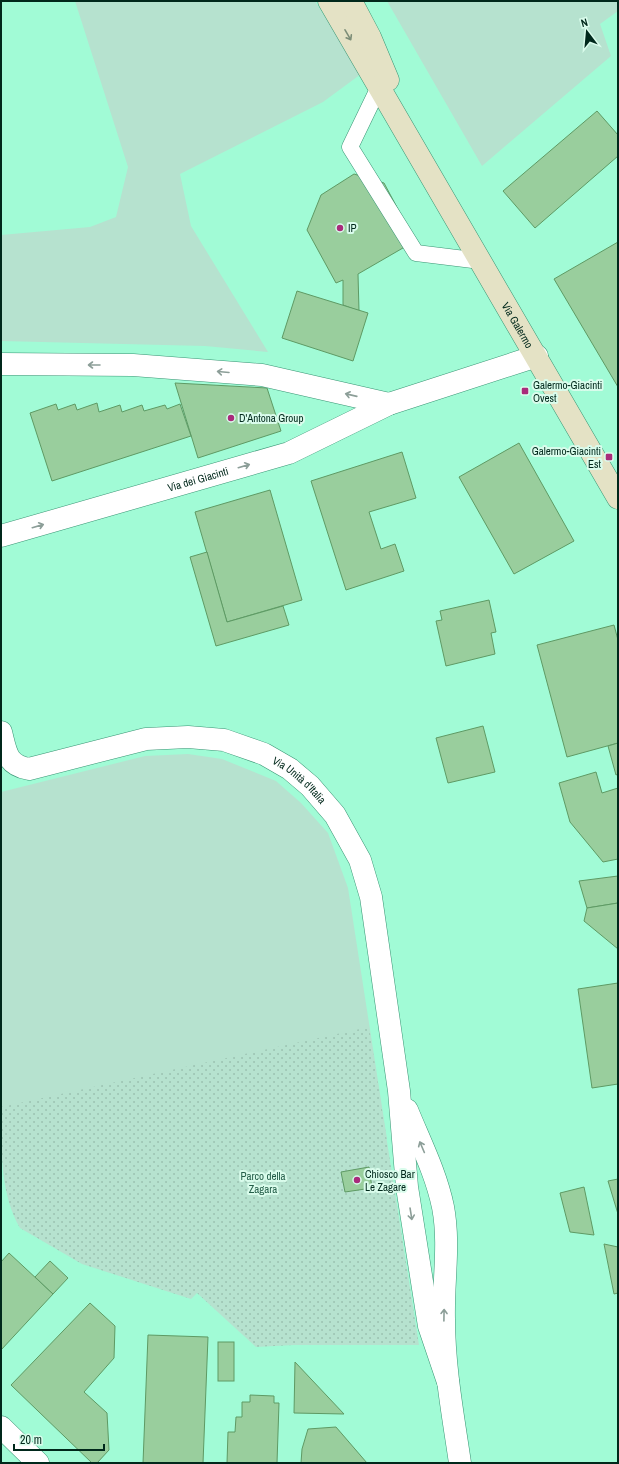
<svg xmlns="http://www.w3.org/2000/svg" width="619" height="1464" font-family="'Archivo Narrow',sans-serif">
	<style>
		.grass { fill: #b6e2cf }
		.park { fill: url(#park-dots) }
		.building { fill: #99ce9d; stroke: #5e9a64 }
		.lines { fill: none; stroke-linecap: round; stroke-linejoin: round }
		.lane-casing { stroke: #399574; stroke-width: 17 }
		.street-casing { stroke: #399574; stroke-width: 23 }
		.secondary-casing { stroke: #399574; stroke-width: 23 }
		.lane { stroke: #fff; stroke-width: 16 }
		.street { stroke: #fff; stroke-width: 22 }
		.secondary { stroke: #e4e2c5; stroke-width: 22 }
		.oneway { stroke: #7d8e78 }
		.oneway2 { stroke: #8c9e98 }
		.poi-dot { fill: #a92b7b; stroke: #dafcec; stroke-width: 1.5 }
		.labels { text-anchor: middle; stroke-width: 4; stroke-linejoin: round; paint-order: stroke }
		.poi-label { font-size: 11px; fill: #00281b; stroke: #dafcec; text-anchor: start }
		.street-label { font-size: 11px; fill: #00281b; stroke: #dafcec }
		.park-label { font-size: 11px; fill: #245e49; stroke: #dafcec }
	</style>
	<defs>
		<pattern id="park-dots" width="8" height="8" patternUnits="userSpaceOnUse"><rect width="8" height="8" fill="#b6e2cf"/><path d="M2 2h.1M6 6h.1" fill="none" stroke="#9bc2b1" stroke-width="1.8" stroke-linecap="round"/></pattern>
	</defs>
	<rect width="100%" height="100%" fill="#a1fbd6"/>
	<g class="grass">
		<polygon points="75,1 315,1 361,74 323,102 180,174 191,226 268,352 205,346 1,341 1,235 90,227 116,217 128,167"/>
		<polygon points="387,1 618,1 618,11 600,24 611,56 482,166"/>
		<polygon points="188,754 222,759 276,781 301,803 328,833 348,888 387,1139 1,1109 1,792 145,756"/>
	</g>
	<path class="park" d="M369,1027L419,1345H294L256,1347L197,1293L191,1299L82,1264L20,1228C0,1194 1,1147 1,1107Z"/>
	<g class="building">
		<polygon points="597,111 618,135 618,156 535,228 503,191"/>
		<polygon points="354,174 384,183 415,241 358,274 359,311 343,305 343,280 336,283 307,230 321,195"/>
		<polygon points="618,242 618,387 554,279"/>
		<polygon points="297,291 368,313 353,361 282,338"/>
		<polygon points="175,383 267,388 281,431 198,458"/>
		<polygon points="97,403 99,412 120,405 122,412 142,405 144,411 165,405 167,409 180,404 191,436 52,481 30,413 56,404 58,410 75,404 77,410"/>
		<polygon points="519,443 574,541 514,574 459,477"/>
		<polygon points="402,452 416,498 369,512 381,549 395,544 404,571 346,590 311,481"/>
		<polygon points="270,490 302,600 227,622 195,512"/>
		<polygon points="207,552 227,622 283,606 289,625 216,646 190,557"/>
		<polygon points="489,600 496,632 491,633 495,654 446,666 436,621 442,620 440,611"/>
		<polygon points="614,625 618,640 618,743 567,757 537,645"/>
		<polygon points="483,726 495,772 448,783 436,738"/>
		<polygon points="618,743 618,774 616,775 608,746"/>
		<polygon points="596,772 602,793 618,788 618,859 603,862 570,822 559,783"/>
		<polygon points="618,876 618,903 587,908 579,881"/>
		<polygon points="618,903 618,949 584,921 587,908"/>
		<polygon points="618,983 618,1084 592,1088 578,989"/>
		<polygon points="369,1167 372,1188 345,1192 341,1172"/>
		<polygon points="618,1179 618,1214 608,1181"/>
		<polygon points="584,1187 594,1235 570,1232 560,1193"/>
		<polygon points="604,1244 618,1247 618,1293 614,1294"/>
		<polygon points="9,1253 53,1294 1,1350 1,1262"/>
		<polygon points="50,1261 68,1278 53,1294 35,1277"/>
		<polygon points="90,1303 115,1326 114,1358 84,1392 107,1413 109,1450 97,1463 92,1463 11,1385"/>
		<polygon points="148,1335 208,1337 203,1463 143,1463"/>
		<rect x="218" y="1342" width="16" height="39"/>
		<polygon points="295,1362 344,1414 294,1413"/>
		<polygon points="250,1395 274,1396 274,1403 279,1403 277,1463 227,1463 228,1432 235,1432 236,1417 242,1417 242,1402 250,1402"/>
		<polygon points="336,1427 367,1463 301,1463 302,1449 308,1429"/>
	</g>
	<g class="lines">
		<defs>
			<polyline id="lane" points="379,87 350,147 416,253 481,261"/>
			<g id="street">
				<polyline points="1,364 133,365 262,375 389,404"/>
				<path id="s1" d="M1,536L289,453L389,404L537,356"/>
				<path id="s2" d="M1,732C6,751 6,765 29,769L146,739L188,737L224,740L264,754L290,769L310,786L335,815L360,860L371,897L399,1091L407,1187L429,1326L448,1382"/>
				<path d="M407,1110C420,1142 436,1173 443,1207C450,1244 443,1281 444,1319C444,1367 453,1415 460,1463"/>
				<polyline points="1,1427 38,1463"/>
			</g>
			<g id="secondary">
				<path id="s3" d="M329,1L618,498"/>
				<polyline points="351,1 370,37 388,80"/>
			</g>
		</defs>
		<use href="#lane" class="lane-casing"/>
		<use href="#street" class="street-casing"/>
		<use href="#secondary" class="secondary-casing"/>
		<use href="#lane" class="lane"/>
		<use href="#street" class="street"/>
		<use href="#secondary" class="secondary"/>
	</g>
	<defs><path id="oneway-shaft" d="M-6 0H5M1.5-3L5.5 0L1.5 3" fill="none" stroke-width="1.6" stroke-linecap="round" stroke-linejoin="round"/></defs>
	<use class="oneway" href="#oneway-shaft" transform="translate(348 35) rotate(60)"/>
	<g class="oneway2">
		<use href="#oneway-shaft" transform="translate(94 365) rotate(-180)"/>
		<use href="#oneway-shaft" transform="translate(223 372) rotate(-175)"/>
		<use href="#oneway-shaft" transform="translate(351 395) rotate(-167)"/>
		<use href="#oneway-shaft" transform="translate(244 466) rotate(-16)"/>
		<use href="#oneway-shaft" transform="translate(38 526) rotate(-16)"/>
		<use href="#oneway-shaft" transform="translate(422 1147) rotate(-113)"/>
		<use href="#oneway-shaft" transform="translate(411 1214) rotate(81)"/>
		<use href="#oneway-shaft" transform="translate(444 1315) rotate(-89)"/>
	</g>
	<g class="poi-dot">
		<circle cx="340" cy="228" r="4"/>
		<rect x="521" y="387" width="8" height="8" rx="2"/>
		<circle cx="231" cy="418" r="4"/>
		<rect x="605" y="453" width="8" height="8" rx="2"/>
		<circle cx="357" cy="1180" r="4"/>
	</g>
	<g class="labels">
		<g class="poi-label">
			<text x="348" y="232">IP</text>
			<text x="533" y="389">Galermo-Giacinti<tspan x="533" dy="13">Ovest</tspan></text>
			<text x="239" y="422">D'Antona Group</text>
			<text x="601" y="455" text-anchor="end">Galermo-Giacinti<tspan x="601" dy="13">Est</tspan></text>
			<text x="365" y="1178">Chiosco Bar<tspan x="365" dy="13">Le Zagare</tspan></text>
		</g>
		<g class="street-label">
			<text dy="4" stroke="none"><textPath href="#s3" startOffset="375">Via Galermo</textPath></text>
			<text dy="4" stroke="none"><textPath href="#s1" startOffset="205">Via dei Giacinti</textPath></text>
			<text dy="4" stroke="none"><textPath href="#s2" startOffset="336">Via Unità d'Italia</textPath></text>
		</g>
		<g class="park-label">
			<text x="263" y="1180">Parco della<tspan x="263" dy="13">Zagara</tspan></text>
		</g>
	</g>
	<rect width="619" height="1464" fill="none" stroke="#00281b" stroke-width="4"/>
	<g transform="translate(587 32) rotate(344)" stroke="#dafcec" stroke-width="3" paint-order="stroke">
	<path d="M0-3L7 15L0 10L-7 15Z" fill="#00281b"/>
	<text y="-6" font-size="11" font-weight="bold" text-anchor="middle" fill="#00281b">N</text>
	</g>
	<path d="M14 1444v6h90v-6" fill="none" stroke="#00281b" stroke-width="2"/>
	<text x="20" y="1444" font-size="12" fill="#00281b" stroke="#dafcec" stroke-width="3" paint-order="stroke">20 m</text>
</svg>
